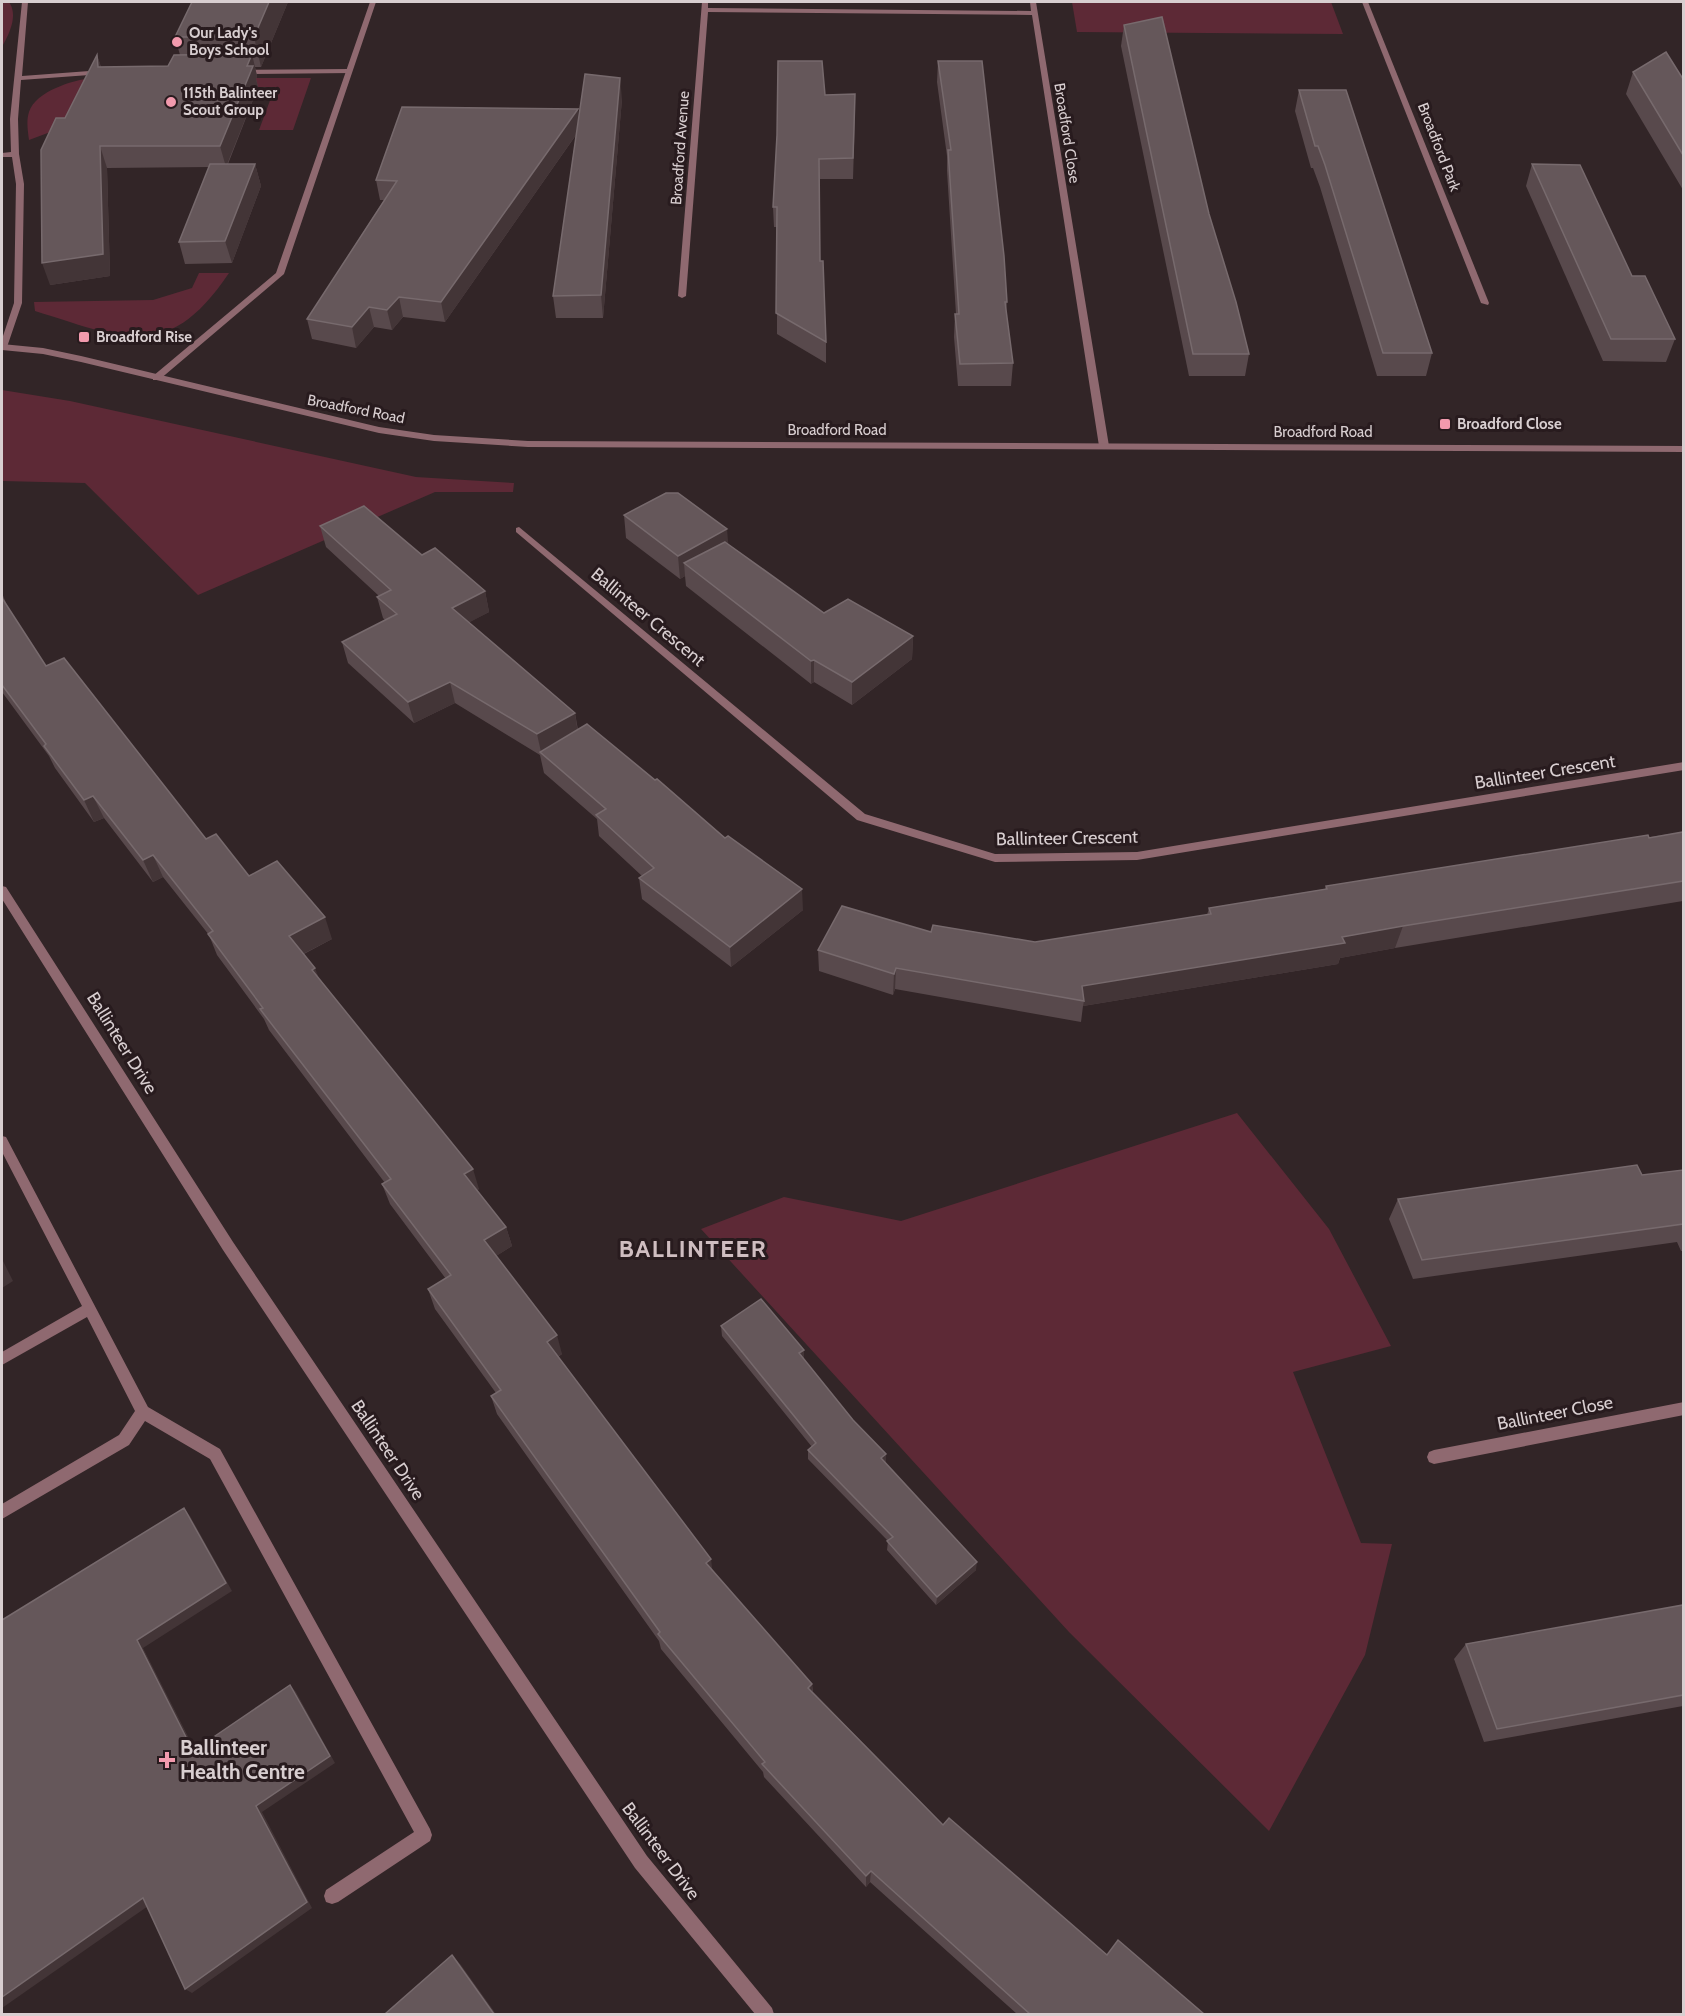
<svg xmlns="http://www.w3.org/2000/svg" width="1685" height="2016" font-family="Cabin,sans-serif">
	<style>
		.green { fill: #5d2936 }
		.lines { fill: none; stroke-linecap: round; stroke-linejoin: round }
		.service { fill: #8f6970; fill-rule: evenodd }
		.minor { fill: #8f6970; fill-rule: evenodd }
		.tertiary { fill: #8f6970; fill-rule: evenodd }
		.wall { fill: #58494c }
		.shaded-wall { fill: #433537 }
		.building { fill: #65575a; stroke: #776a6d; stroke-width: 1.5 }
		.poi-dot { fill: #f29aad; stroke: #281b1e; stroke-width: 2 }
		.labels { text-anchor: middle; stroke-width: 6; stroke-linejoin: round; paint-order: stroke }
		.far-poi-label { font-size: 15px; font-weight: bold; fill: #d8ced0; stroke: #281b1e; text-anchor: start }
		.far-street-label { font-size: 15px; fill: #d8ced0; stroke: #281b1e }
		.street-label { font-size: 18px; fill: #d8ced0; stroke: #281b1e }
		.near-poi-label { font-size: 21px; font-weight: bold; fill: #d8ced0; stroke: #281b1e; text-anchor: start }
		.district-label { font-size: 24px; font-weight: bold; letter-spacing: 1.5px; fill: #cfbdc0; stroke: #281b1e }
	</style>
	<rect width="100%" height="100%" fill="#322527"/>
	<g class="green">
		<path d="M2,2H9C18,15 10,32 3,45Z"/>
		<polygon points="1072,2 1331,2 1343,34 1077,32"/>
		<path d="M311,78L293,130H259L275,87L102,88L53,131L29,140C28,132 26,121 29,112C36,91 73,80 92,78Z"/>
		<path d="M199,273H229C168,364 123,338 35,311L34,302L153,300L192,288Z"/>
		<polygon points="2,390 70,401 416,477 514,483 513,492 435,492 198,595 85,483 2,481"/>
		<polygon points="1237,1113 1329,1229 1391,1346 1293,1372 1361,1543 1392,1544 1365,1655 1269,1831 1069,1632 701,1229 784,1197 901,1221"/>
	</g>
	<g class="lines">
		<g class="service">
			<polygon points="22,2 28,2 22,76 103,70 107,72 103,74 21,80 18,119 19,154 24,184 22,303 7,347 3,350 2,339 14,303 16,184 12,157 2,157 2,153 11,152 10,119"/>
			<polygon points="349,69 352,69 352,73 240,74 236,72 240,70"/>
			<polygon points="2,1136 6,1137 148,1407 220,1449 430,1829 432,1835 430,1841 338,1902 332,1904 326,1902 324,1896 326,1890 414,1832 210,1459 145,1421 129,1445 2,1519 2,1504 119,1435 135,1411 87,1317 2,1365 2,1352 82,1306 2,1152"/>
		</g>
		<g class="minor">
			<polygon points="370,2 376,2 284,274 159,380 153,380 153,376 276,273"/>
			<polygon points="702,2 708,2 708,8 1031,11 1030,2 1036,2 1109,446 1107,448 1101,448 1099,446 1032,15 708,12 686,296 682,298 678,296"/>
			<polygon points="1362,2 1368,2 1489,303 1488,305 1481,303"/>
			<polygon points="519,527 865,814 995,854 1137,852 1684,762 1684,770 1137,860 995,862 857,820 516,532 516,528"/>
			<polygon points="2,886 6,887 233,1242 647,1856 772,2008 774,2014 755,2014 635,1868 223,1250 2,899"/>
			<polygon points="1684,1402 1684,1415 1434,1464 1429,1462 1427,1457 1429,1452 1434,1450"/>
		</g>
		<polygon class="tertiary" points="2,344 43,348 81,356 379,427 434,435 528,441 1684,446 1684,452 528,447 434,441 379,433 81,362 43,354 2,350"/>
	</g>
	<g class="wall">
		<polygon points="288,2 261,67 255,67 257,76 256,79 258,87 228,164 255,164 261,186 232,263 185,264 179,242 209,167 107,168 110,276 50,285 65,118 97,55 101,67 168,66 180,55 175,37"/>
		<polygon points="1124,25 1209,214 1249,354 1245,376 1189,376 1121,46"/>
		<polygon points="938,61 1007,302 1006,312 1013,363 1011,386 958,386 954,337 955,314 956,314 947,171 947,156 937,82"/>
		<polygon points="1633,72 1683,79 1683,190 1626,94"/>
		<polygon points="1299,90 1432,353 1426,376 1377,376 1320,187 1313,168 1311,168 1295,111"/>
		<polygon points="825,95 855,114 853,179 820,179 820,261 826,342 826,363 777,334 777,227 774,227 773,207 777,135"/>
		<polygon points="622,99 603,318 556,318 553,296 576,135 445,322 403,317 392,330 374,327 356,348 312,339 307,319 384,200 380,200 376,180 579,117"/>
		<polygon points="1532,164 1632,276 1675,339 1666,362 1603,361 1526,186"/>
		<polygon points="624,515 728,544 824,613 913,636 912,659 852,705 814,682 811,684 686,586 685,576 680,579 626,538"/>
		<polygon points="320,526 422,555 485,591 489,612 469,622 575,713 578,730 803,910 731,967 642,899 639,878 642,876 599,836 597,819 544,773 540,755 455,703 414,723 348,663 342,642 385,620 383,618 377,597 379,596 326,547"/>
		<polygon points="2,593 8,608 46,666 206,839 249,876 332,939 304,954 319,979 479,1189 477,1190 506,1227 512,1246 496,1256 562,1354 558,1357 713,1571 812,1684 813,1692 943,1825 1107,1955 1204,2014 1017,2014 870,1882 866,1887 764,1777 763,1772 661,1649 659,1641 497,1414 491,1396 496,1393 435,1309 428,1289 446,1279 390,1204 382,1184 385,1183 269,1030 264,1019 217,955 209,935 163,877 153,882 104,818 94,822 55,768 49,756 2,692"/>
		<polygon points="1683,832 1683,901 1395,948 1340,958 1338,964 1083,1006 1081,1022 895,989 893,995 819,971 818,950 931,932 1035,942 1207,915 1209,908 1325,889 1326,886"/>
		<polygon points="1683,1170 1683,1251 1681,1251 1677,1242 1413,1279 1389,1219 1398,1199 1642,1175"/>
		<polygon points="721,1326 804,1350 804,1359 886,1463 976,1570 936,1605 887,1550 888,1541 808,1459 808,1450 812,1447 722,1336"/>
		<polygon points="1683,1605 1683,1706 1484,1742 1454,1659 1466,1644"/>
	</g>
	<g class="shaded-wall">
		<polygon points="269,2 288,2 261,67 254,37"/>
		<polygon points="252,54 257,76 256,79 258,87 226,167 220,146 247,66"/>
		<polygon points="97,55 104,76 98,67"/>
		<polygon points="620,78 622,99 603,318 601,295"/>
		<polygon points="578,109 580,129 445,322 441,302"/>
		<polygon points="100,146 107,168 110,276 50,285 42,263"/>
		<polygon points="255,164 261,186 232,263 225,241"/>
		<polygon points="399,297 403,317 392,330 387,310"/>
		<polygon points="369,307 374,327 356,348 352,327"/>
		<polygon points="727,529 729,552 684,563 685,576 680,579 678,556"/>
		<polygon points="485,591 489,612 457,629 452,608"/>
		<polygon points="913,636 912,659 852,705 852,682"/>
		<polygon points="814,660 814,682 811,684 811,661"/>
		<polygon points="450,682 455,703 414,723 408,702"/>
		<polygon points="575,713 578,734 541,752 537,734"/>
		<polygon points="93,796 104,818 94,822 84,800"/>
		<polygon points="153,855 163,877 153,882 143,860"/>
		<polygon points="802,889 803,910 731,967 730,947"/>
		<polygon points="325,917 332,939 297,957 289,936"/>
		<polygon points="1403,926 1395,948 1340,958 1338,964 1083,1006 1084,1001 1082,986"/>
		<polygon points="315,968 323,989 312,970"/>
		<polygon points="896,968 895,989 893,995 894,974"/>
		<polygon points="473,1169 479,1189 470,1194 464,1174"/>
		<polygon points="506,1227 512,1246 490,1260 484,1240"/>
		<polygon points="2,1259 13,1281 2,1288"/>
		<polygon points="557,1335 562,1354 552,1360 547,1342"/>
		<polygon points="804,1350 804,1359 799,1353"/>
		<polygon points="886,1454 886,1463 881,1458"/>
		<polygon points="184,1508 190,1516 232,1591 143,1648 199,1758 193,1751 137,1640"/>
		<polygon points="711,1559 713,1575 706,1563"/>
		<polygon points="977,1562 976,1570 936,1605 937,1597"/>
		<polygon points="812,1684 813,1698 808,1688"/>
		<polygon points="290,1685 296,1692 335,1763 262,1812 312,1908 192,1993 185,1989 256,1806"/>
		<polygon points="871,1871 870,1882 866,1887 866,1876"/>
		<polygon points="143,1898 151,1904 2,2008 2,1997"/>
		<polygon points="452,1955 461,1965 496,2014 494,2014"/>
	</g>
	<g class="building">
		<polygon points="192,2 269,2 254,37 175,37"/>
		<polygon points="1162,17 1209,214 1236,302 1249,354 1193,354 1124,25"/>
		<polygon points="1666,52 1683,79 1683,155 1633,72"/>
		<polygon points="252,54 247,66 253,66 220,146 100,146 103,254 42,263 41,150 56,118 65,118 97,55 98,67 168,66 174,55"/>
		<polygon points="778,61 822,61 825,95 855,94 853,158 819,159 820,261 823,261 826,342 776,313 777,207 773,207 777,135"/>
		<polygon points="938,61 982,61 1004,256 1007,302 1005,302 1013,363 960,364 955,314 959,314 948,150 951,150"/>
		<polygon points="585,74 620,78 601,295 553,296"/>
		<polygon points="1299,90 1346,90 1432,353 1383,353 1325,165 1318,146 1315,146"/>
		<polygon points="402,107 578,109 441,302 399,297 387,310 369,307 352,327 307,319 397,181 376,180"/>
		<polygon points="210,164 255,164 225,241 179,242"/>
		<polygon points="1532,164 1580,165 1632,276 1645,276 1675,339 1611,339"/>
		<polygon points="666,493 678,493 727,529 678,556 624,515"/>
		<polygon points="364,506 422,555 435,548 485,591 452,608 575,713 537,734 450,682 408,702 342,642 397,614 377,597 391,590 320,526"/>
		<polygon points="725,542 824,613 848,599 913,636 852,682 814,660 811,661 684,563"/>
		<polygon points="2,598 46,666 64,658 206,839 216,834 249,876 277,861 325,917 289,936 315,968 312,970 473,1169 464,1174 506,1227 484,1240 557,1335 547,1342 711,1559 706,1563 812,1684 808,1688 943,1825 949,1818 1107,1955 1118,1940 1204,2014 1030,2014 871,1871 866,1876 762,1764 765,1762 658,1634 660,1632 491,1396 501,1390 428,1289 451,1275 382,1184 391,1179 260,1009 263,1008 208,934 213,931 153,855 143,860 93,796 84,800 44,746 46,744 2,685"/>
		<polygon points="587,724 655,780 657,779 725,838 728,836 802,889 730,947 639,878 654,868 596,815 606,809 540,752"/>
		<polygon points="1683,832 1683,881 1403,926 1342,937 1345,943 1082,986 1084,1001 896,968 894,974 818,950 842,906 931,932 933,925 1035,942 1211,914 1209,908 1327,889 1326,886 1648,835 1649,838"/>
		<polygon points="1637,1165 1642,1175 1683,1170 1683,1224 1422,1260 1398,1199"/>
		<polygon points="761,1299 804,1350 799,1353 853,1420 886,1454 881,1458 977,1562 937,1597 887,1541 893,1537 808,1450 816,1443 721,1326"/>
		<polygon points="184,1508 226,1583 137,1640 193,1751 290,1685 330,1756 256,1806 307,1902 185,1989 143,1898 2,1997 2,1620"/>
		<polygon points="1683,1605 1683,1695 1497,1729 1466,1644"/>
		<polygon points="452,1955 494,2014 385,2014"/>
	</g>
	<g class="poi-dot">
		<circle cx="177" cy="42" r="6"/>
		<circle cx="171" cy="102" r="6"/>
		<rect x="78" y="331" width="12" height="12" rx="3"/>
		<rect x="1439" y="418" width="12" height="12" rx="3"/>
		<path d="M164 1751h6v6h6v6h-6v6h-6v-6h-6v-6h6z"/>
	</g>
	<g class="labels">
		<g class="far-poi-label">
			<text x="189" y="38">Our Lady's<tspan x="189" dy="17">Boys School</tspan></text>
			<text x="183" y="98">115th Balinteer<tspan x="183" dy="17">Scout Group</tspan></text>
			<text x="96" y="342">Broadford Rise</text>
			<text x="1457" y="429">Broadford Close</text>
		</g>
		<g class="far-street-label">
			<text transform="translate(1067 133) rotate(81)" y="5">Broadford Close</text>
			<text transform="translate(1439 147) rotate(69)" y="5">Broadford Park</text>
			<text transform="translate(680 148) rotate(-86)" y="5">Broadford Avenue</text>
			<text transform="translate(356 409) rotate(11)" y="5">Broadford Road</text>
			<text x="837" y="435">Broadford Road</text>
			<text x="1323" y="437">Broadford Road</text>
		</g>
		<g class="street-label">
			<text transform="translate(648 617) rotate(40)" y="6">Ballinteer Crescent</text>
			<text transform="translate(1545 772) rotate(-9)" y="6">Ballinteer Crescent</text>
			<text transform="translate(1067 838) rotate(-1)" y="6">Ballinteer Crescent</text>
			<text transform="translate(122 1043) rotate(58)" y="6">Ballinteer Drive</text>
			<text transform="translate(1555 1413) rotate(-11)" y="6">Ballinteer Close</text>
			<text transform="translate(388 1450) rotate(56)" y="6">Ballinteer Drive</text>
			<text transform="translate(661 1851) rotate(53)" y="6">Ballinteer Drive</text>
		</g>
		<g class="near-poi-label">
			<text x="180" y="1755">Ballinteer<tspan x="180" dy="24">Health Centre</tspan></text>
		</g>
		<g class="district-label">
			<text x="693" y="1257">BALLINTEER</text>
		</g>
	</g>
	<rect width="1685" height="2016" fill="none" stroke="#d8ced0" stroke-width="6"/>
</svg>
